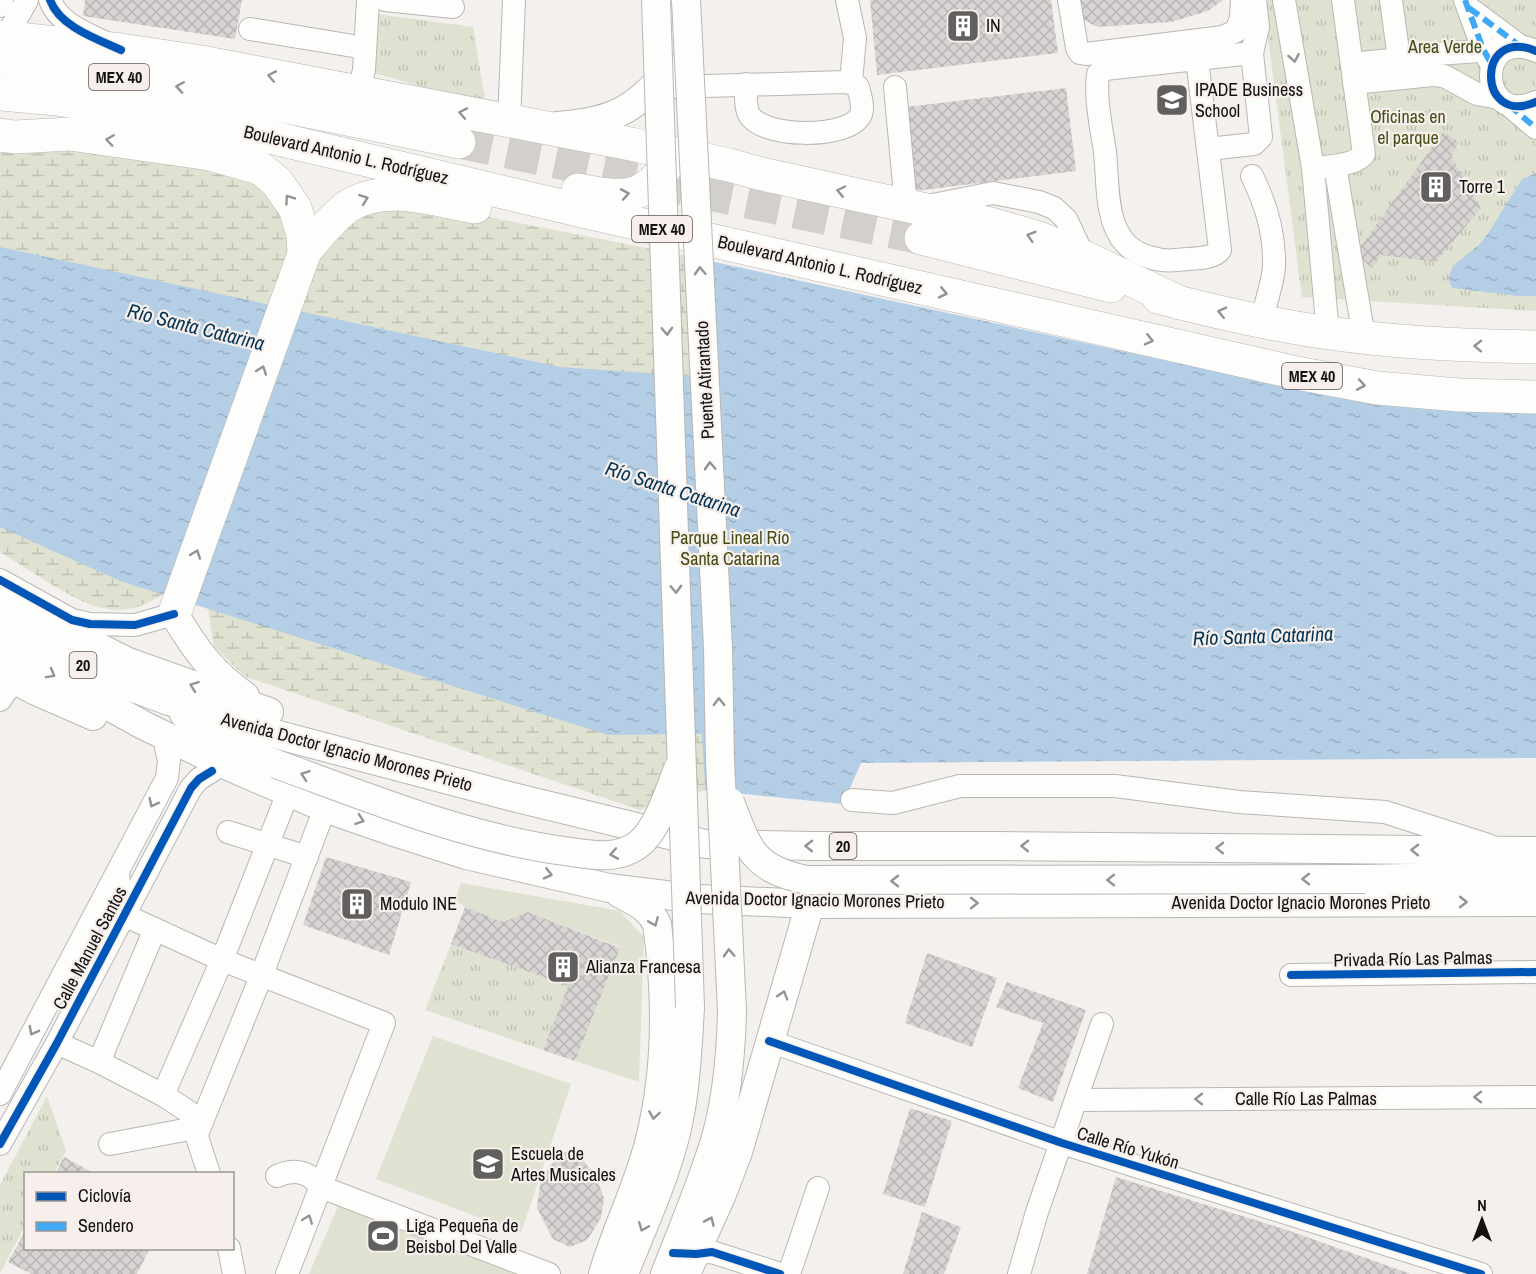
<svg xmlns="http://www.w3.org/2000/svg" width="1536" height="1274" font-family="'Archivo Narrow',sans-serif">
	<style>
		.grass { fill: url(#grass-tufts) }
		.wetland { fill: url(#wetland-marsh) }
		.garden { fill: #e0e2d1 }
		.water { fill: url(#water-ripples) }
		.building { fill: url(#building-cross-hatch) }
		.lines { fill: none; stroke-linecap: round; stroke-linejoin: round }
		.highway-tunnel { stroke: #d2cfcd; stroke-width: 33; stroke-dasharray: 33 16; stroke-linecap: butt }
		.minor-casing { stroke: #b9b7b5; stroke-width: 24 }
		.major-casing { stroke: #b9b7b5; stroke-width: 30 }
		.highway-casing { stroke: #b9b7b5; stroke-width: 34 }
		.minor { stroke: #fdfdfc; stroke-width: 22 }
		.major { stroke: #fdfdfc; stroke-width: 28 }
		.highway { stroke: #fdfdfc; stroke-width: 33 }
		.major-bridge-casing { stroke: #b9b7b5; stroke-width: 30; stroke-linecap: butt }
		.major-bridge { stroke: #fdfdfc; stroke-width: 28 }
		.quiet { stroke: #3fa9f5; stroke-width: 6; stroke-dasharray: 12 6; stroke-linecap: butt }
		.cycleway-casing { stroke: #f6efeb; stroke-width: 11 }
		.cycleway { stroke: #0057b8; stroke-width: 8 }
		.oneway { stroke: #949392 }
		.labels { text-anchor: middle; stroke-width: 4.5; stroke-linejoin: round; paint-order: stroke }
		.shield { fill: #f6efeb; stroke: #585452; stroke-width: 1.5 }
		.shield-label { font-size: 16px; font-weight: bold; fill: #141211 }
		.poi-label { font-size: 18px; fill: #141211; stroke: #f6efeb; text-anchor: start }
		.park-label { font-size: 18px; fill: #464d17; stroke: #f6efeb }
		.street-label { font-size: 18px; fill: #141211; stroke: #f6efeb }
		.water-label { font-size: 20px; font-style: italic; fill: #033455; stroke: #f6efeb }
	</style>
	<defs>
		<pattern id="grass-tufts" width="24" height="20" patternUnits="userSpaceOnUse" patternTransform="scale(1.5)"><rect width="24" height="20" fill="#e0e2d1"/><path d="M3 7l-1-3M5 7V3M7 7l1-3M15 17l-1-3M17 17v-4M19 17l1-3" fill="none" stroke="#bfc1b2"/></pattern>
		<pattern id="wetland-marsh" width="20" height="14" patternUnits="userSpaceOnUse" patternTransform="scale(1.5)"><rect width="20" height="14" fill="#e0e2d1"/><path d="M1 5h8M5 5V1M11 12h8M15 12V8" fill="none" stroke="#bfc1b2"/></pattern>
		<pattern id="water-ripples" width="26" height="14" patternUnits="userSpaceOnUse" patternTransform="scale(1.5)"><rect width="26" height="14" fill="#b3cee5"/><path d="M2 4q2-2 4 0t4 0M15 11q2-2 4 0t4 0" fill="none" stroke="#99b0c3"/></pattern>
		<pattern id="building-cross-hatch" width="8" height="8" patternUnits="userSpaceOnUse" patternTransform="scale(1.5)"><rect width="8" height="8" fill="#d8d4d3"/><path d="M0 0l8 8M0 8l8-8" fill="none" stroke="#b8b5b4"/></pattern>
	</defs>
	<rect width="100%" height="100%" fill="#f3f0ee"/>
	<g class="grass">
		<polygon points="1263,0 1536,0 1536,311 1302,297"/>
		<polygon points="369,13 473,27 486,105 364,70"/>
		<polygon points="451,944 568,986 543,1050 425,1010"/>
		<polygon points="47,1096 66,1151 54,1173 26,1174 25,1226 0,1273 0,1185"/>
	</g>
	<g class="wetland">
		<path d="M0,143L214,165L257,181L284,214L289,235L287,257L166,592C123,623 92,609 51,584C34,573 17,563 0,552Z"/>
		<polygon points="412,202 687,256 705,790 640,810 244,676 214,646 205,591 314,265 352,216"/>
	</g>
	<g class="garden">
		<polygon points="461,883 620,911 644,937 639,1082 575,1061 620,947 528,912 503,922 465,907 455,900"/>
		<polygon points="433,1036 571,1084 521,1233 376,1179"/>
		<polygon points="341,1199 540,1274 309,1274"/>
	</g>
	<g class="water">
		<polygon points="1536,173 1536,296 1518,296 1452,288 1448,279 1453,266 1480,244 1489,232 1522,179"/>
		<polygon points="0,247 560,367 690,376 687,256 1291,388 1450,410 1536,414 1536,758 861,763 843,804 705,790 702,734 608,735 120,581 0,527"/>
	</g>
	<g class="building">
		<polygon points="85,0 242,0 235,39 83,16"/>
		<polygon points="870,0 1051,0 1058,53 877,75"/>
		<polygon points="1076,0 1223,0 1208,11 1171,22 1097,27 1081,18"/>
		<polygon points="1066,88 1076,171 915,191 906,107"/>
		<polygon points="1443,132 1459,142 1451,156 1481,208 1436,262 1381,255 1372,268 1356,253"/>
		<polygon points="326,857 411,882 389,955 303,925"/>
		<polygon points="465,907 503,922 528,912 620,948 575,1061 543,1050 568,986 451,944"/>
		<polygon points="927,953 997,978 972,1047 905,1023"/>
		<polygon points="1007,982 1086,1010 1053,1102 1018,1088 1043,1023 996,1007"/>
		<polygon points="910,1108 952,1121 925,1207 883,1194"/>
		<polygon points="565,1152 583,1160 596,1177 604,1198 601,1218 587,1240 570,1247 553,1239 537,1208 540,1185 550,1166"/>
		<polygon points="64,1157 95,1174 55,1174"/>
		<polygon points="1116,1177 1284,1229 1411,1274 1087,1274"/>
		<polygon points="922,1212 961,1227 944,1274 903,1274"/>
		<polygon points="26,1230 26,1248 150,1248 137,1274 31,1274 8,1262"/>
	</g>
	<g class="lines">
		<polyline class="highway-tunnel" points="459,142 921,238"/>
		<defs>
			<g id="minor">
				<path d="M50,0C58,23 86,33 106,43"/>
				<polyline points="385,0 453,7"/>
				<polyline points="847,0 855,38 851,82"/>
				<polyline points="1069,0 1077,48 1080,53 1086,54 1223,37 1236,31 1241,18 1242,0"/>
				<path d="M1284,0L1313,168C1326,167 1356,165 1364,154L1343,0"/>
				<polyline points="1465,0 1483,49 1490,62"/>
				<polyline points="0,6 2,0"/>
				<polyline points="1469,8 1520,46"/>
				<polyline points="250,29 365,48"/>
				<polyline points="2,50 6,37 27,0"/>
				<path d="M1536,51C1475,25 1477,128 1536,102"/>
				<polyline points="1395,57 1507,49"/>
				<path d="M1197,59L1220,250C1213,260 1189,258 1177,260C1168,261 1158,260 1149,257C1103,245 1109,190 1105,152C1101,126 1095,99 1098,74L1105,69L1252,53"/>
				<polyline points="1352,64 1390,60 1395,57 1398,51 1391,0"/>
				<polyline points="1354,83 1432,75 1444,76 1477,94 1499,98"/>
				<path d="M673,87L845,82L855,84L858,87C860,96 864,106 861,114C851,140 757,139 748,112C745,104 746,93 746,84"/>
				<polyline points="895,87 906,206"/>
				<polyline points="358,94 364,70 368,0"/>
				<polyline points="1509,105 1536,128"/>
				<polyline points="509,122 514,0"/>
				<polyline points="1208,149 1254,144 1261,137 1252,53 1258,27 1255,0"/>
				<polyline points="1335,166 1364,337"/>
				<polyline points="1313,168 1328,333"/>
				<path d="M1252,176C1266,204 1275,234 1274,266C1273,284 1265,304 1261,321"/>
				<polyline points="928,206 993,193 1039,202 1054,208 1066,219 1084,257"/>
				<polyline points="0,580 72,620 90,624 135,625 174,614"/>
				<polyline points="0,700 14,680"/>
				<polyline points="852,800 893,803 960,786 1115,786 1239,802 1385,812 1488,845"/>
				<polyline points="228,832 307,857"/>
				<polyline points="118,872 121,910 124,915 222,960 384,1023 287,1274"/>
				<polyline points="1291,975 1536,972"/>
				<polyline points="769,1041 1062,1143 1481,1274"/>
				<polyline points="57,1043 99,1062 163,1095 189,1112 209,1174"/>
				<polyline points="99,1062 155,929"/>
				<polyline points="0,1094 167,778 169,760 166,748"/>
				<polyline points="163,1095 222,960 288,793"/>
				<polyline points="1077,1100 1536,1097"/>
				<polyline points="197,1134 262,974 325,808"/>
				<polyline points="0,1144 57,1043 191,788 199,779 212,771"/>
				<polyline points="110,1144 195,1128"/>
				<path d="M277,1176C295,1168 309,1172 321,1187L549,1274"/>
				<polyline points="229,1248 234,1274"/>
				<polyline points="681,1253 712,1252 780,1274"/>
				<polyline points="789,1274 818,1188"/>
				<polyline points="1019,1274 1037,1212 1102,1024"/>
			</g>
			<g id="major">
				<path d="M558,126C617,120 630,112 671,69"/>
				<polyline points="0,598 128,662 269,712"/>
				<path d="M176,609L174,614C195,649 212,673 245,696"/>
				<polyline points="0,622 107,678 169,701 237,724 509,796 706,844 813,846 996,846 1536,851"/>
				<polyline points="0,646 143,725 221,763 325,808 397,833 466,855 609,888 698,899 810,904 1536,902"/>
				<polyline points="0,672 36,691 93,716"/>
				<path d="M184,714C211,738 242,752 276,764"/>
				<polyline points="1365,879 1536,875"/>
				<path d="M603,1274C616,1229 639,1185 650,1139C667,1070 667,994 657,924C649,907 635,902 619,893"/>
				<path d="M624,1274C645,1220 672,1165 681,1108C687,1075 688,1041 690,1007"/>
				<path d="M665,1274C682,1231 700,1188 714,1144C727,1101 731,1056 732,1011"/>
				<polyline points="686,1274 722,1194 738,1152 810,904"/>
			</g>
			<g id="highway">
				<polyline points="0,37 121,50 201,62 631,144 729,165 762,174 991,224 1039,238 1084,257 1180,303"/>
				<path d="M0,61C155,79 306,110 459,142"/>
				<polyline points="0,94 57,99 232,128 595,214 1297,373 1377,388 1459,395 1536,397"/>
				<polyline points="0,135 15,137 70,134 210,154 260,168 277,182 295,208 303,235 304,254 176,609"/>
				<path d="M578,190C628,200 647,200 675,153"/>
				<polyline points="921,238 1111,286"/>
				<path d="M305,251C318,236 331,219 347,207C383,182 436,200 475,207"/>
				<path d="M1158,297C1215,312 1272,325 1329,333C1398,343 1467,346 1536,347"/>
			</g>
		</defs>
		<use href="#minor" class="minor-casing"/>
		<use href="#major" class="major-casing"/>
		<use href="#highway" class="highway-casing"/>
		<use href="#minor" class="minor"/>
		<use href="#major" class="major"/>
		<use href="#highway" class="highway"/>
		<defs>
			<g id="major-bridge">
				<polyline points="656,0 690,1007"/>
				<polyline points="686,0 718,648 720,761 732,1011"/>
				<path d="M276,764C370,798 464,837 564,851C586,854 610,860 631,849C656,838 668,793 678,769"/>
				<path d="M730,802C748,849 753,869 807,880L1365,879"/>
			</g>
		</defs>
		<use href="#major-bridge" class="major-bridge-casing"/>
		<use href="#major-bridge" class="major-bridge"/>
		<g class="quiet">
			<polyline points="1465,0 1483,49 1492,65"/>
			<polyline points="1469,8 1520,46"/>
			<polyline points="1509,105 1536,128"/>
		</g>
		<defs>
			<g id="cycleway">
				<path d="M50,0C60,27 97,39 121,50"/>
				<path d="M1536,51C1475,25 1477,128 1536,102"/>
				<polyline points="0,580 72,620 90,624 135,625 174,614"/>
				<polyline points="1291,975 1536,972"/>
				<polyline points="769,1041 1062,1143 1481,1274"/>
				<polyline points="0,1144 57,1043 191,788 199,779 212,771"/>
				<polyline points="673,1253 696,1254 712,1252 780,1274"/>
			</g>
		</defs>
		<use href="#cycleway" class="cycleway-casing"/>
		<use href="#cycleway" class="cycleway"/>
	</g>
	<defs><path id="oneway-chevron" d="M-2-3.5L2.5 0L-2 3.5" fill="none" stroke-width="1.6" stroke-linecap="round" stroke-linejoin="round" transform="scale(1.5)"/></defs>
	<g class="oneway">
		<use href="#oneway-chevron" transform="translate(1294 58) rotate(80)"/>
		<use href="#oneway-chevron" transform="translate(272 76) rotate(-169)"/>
		<use href="#oneway-chevron" transform="translate(180 87) rotate(-171)"/>
		<use href="#oneway-chevron" transform="translate(463 113) rotate(-169)"/>
		<use href="#oneway-chevron" transform="translate(110 140) rotate(-172)"/>
		<use href="#oneway-chevron" transform="translate(841 191) rotate(-168)"/>
		<use href="#oneway-chevron" transform="translate(625 194) rotate(-10)"/>
		<use href="#oneway-chevron" transform="translate(289 199) rotate(-125)"/>
		<use href="#oneway-chevron" transform="translate(364 199) rotate(-21)"/>
		<use href="#oneway-chevron" transform="translate(1031 236) rotate(-163)"/>
		<use href="#oneway-chevron" transform="translate(700 271) rotate(-93)"/>
		<use href="#oneway-chevron" transform="translate(943 293) rotate(13)"/>
		<use href="#oneway-chevron" transform="translate(1222 312) rotate(-167)"/>
		<use href="#oneway-chevron" transform="translate(667 331) rotate(88)"/>
		<use href="#oneway-chevron" transform="translate(1149 340) rotate(13)"/>
		<use href="#oneway-chevron" transform="translate(1478 346) rotate(-179)"/>
		<use href="#oneway-chevron" transform="translate(262 370) rotate(-70)"/>
		<use href="#oneway-chevron" transform="translate(1361 385) rotate(10)"/>
		<use href="#oneway-chevron" transform="translate(710 466) rotate(-93)"/>
		<use href="#oneway-chevron" transform="translate(196 554) rotate(-70)"/>
		<use href="#oneway-chevron" transform="translate(676 589) rotate(88)"/>
		<use href="#oneway-chevron" transform="translate(51 674) rotate(29)"/>
		<use href="#oneway-chevron" transform="translate(194 686) rotate(-160)"/>
		<use href="#oneway-chevron" transform="translate(719 702) rotate(-91)"/>
		<use href="#oneway-chevron" transform="translate(305 775) rotate(-161)"/>
		<use href="#oneway-chevron" transform="translate(153 803) rotate(117)"/>
		<use href="#oneway-chevron" transform="translate(360 820) rotate(19)"/>
		<use href="#oneway-chevron" transform="translate(809 846) rotate(-179)"/>
		<use href="#oneway-chevron" transform="translate(1025 846) rotate(-179)"/>
		<use href="#oneway-chevron" transform="translate(1220 848) rotate(-179)"/>
		<use href="#oneway-chevron" transform="translate(1415 850) rotate(-179)"/>
		<use href="#oneway-chevron" transform="translate(614 854) rotate(170)"/>
		<use href="#oneway-chevron" transform="translate(548 874) rotate(13)"/>
		<use href="#oneway-chevron" transform="translate(1306 879) rotate(180)"/>
		<use href="#oneway-chevron" transform="translate(1111 880) rotate(180)"/>
		<use href="#oneway-chevron" transform="translate(895 881) rotate(180)"/>
		<use href="#oneway-chevron" transform="translate(1463 902)"/>
		<use href="#oneway-chevron" transform="translate(974 903)"/>
		<use href="#oneway-chevron" transform="translate(654 922) rotate(67)"/>
		<use href="#oneway-chevron" transform="translate(729 953) rotate(-93)"/>
		<use href="#oneway-chevron" transform="translate(783 995) rotate(-73)"/>
		<use href="#oneway-chevron" transform="translate(33 1031) rotate(118)"/>
		<use href="#oneway-chevron" transform="translate(1478 1097) rotate(180)"/>
		<use href="#oneway-chevron" transform="translate(1199 1099) rotate(180)"/>
		<use href="#oneway-chevron" transform="translate(654 1115) rotate(99)"/>
		<use href="#oneway-chevron" transform="translate(308 1219) rotate(-69)"/>
		<use href="#oneway-chevron" transform="translate(710 1221) rotate(-66)"/>
		<use href="#oneway-chevron" transform="translate(643 1227) rotate(112)"/>
	</g>
	<defs>
		<symbol id="building-square" viewBox="-11 -11 22 22"><rect x="-9" y="-9" width="18" height="18" rx="4" fill="#62605e" stroke="#f6efeb"/><path d="M-4-6H4V6H1V3H-1V6H-4ZM-2.5-4.3h1.7v1.8h-1.7ZM.8-4.3h1.7v1.8H.8ZM-2.5-1h1.7V.8h-1.7ZM.8-1h1.7V.8H.8Z" fill="#fff"/></symbol>
		<symbol id="university-square" viewBox="-11 -11 22 22"><rect x="-9" y="-9" width="18" height="18" rx="4" fill="#62605e" stroke="#f6efeb"/><path d="M0-5L7-2L0 1L-7-2ZM-4 1L0 2.5L4 1V4Q0 6-4 4Z" fill="#fff"/></symbol>
		<symbol id="school-square" viewBox="-11 -11 22 22"><rect x="-9" y="-9" width="18" height="18" rx="4" fill="#62605e" stroke="#f6efeb"/><path d="M0-5L7-2L0 1L-7-2ZM-4 1L0 2.5L4 1V4Q0 6-4 4Z" fill="#fff"/></symbol>
		<symbol id="stadium-square" viewBox="-11 -11 22 22"><rect x="-9" y="-9" width="18" height="18" rx="4" fill="#62605e" stroke="#f6efeb"/><path d="M0-5a6.5 5 0 1 0 0 10a6.5 5 0 1 0 0-10ZM-3.5-1.8h7v3.6h-7Z" fill="#fff"/></symbol>
	</defs>
	<g fill-rule="evenodd">
		<use href="#building-square" x="944" y="7" width="38" height="38"/>
		<use href="#university-square" x="1153" y="81" width="38" height="38"/>
		<use href="#building-square" x="1417" y="168" width="38" height="38"/>
		<use href="#building-square" x="338" y="885" width="38" height="38"/>
		<use href="#building-square" x="544" y="948" width="38" height="38"/>
		<use href="#school-square" x="469" y="1145" width="38" height="38"/>
		<use href="#stadium-square" x="364" y="1217" width="38" height="38"/>
	</g>
	<g class="labels">
		<g class="shield">
			<rect x="89" y="64" width="60" height="26" rx="4.5"/>
			<rect x="632" y="216" width="60" height="26" rx="4.5"/>
			<rect x="1282" y="363" width="60" height="26" rx="4.5"/>
			<rect x="69.5" y="652" width="27" height="26" rx="4.5"/>
			<rect x="829.5" y="833" width="27" height="26" rx="4.5"/>
		</g>
		<g class="shield-label">
			<text x="119" y="83">MEX 40</text>
			<text x="662" y="235">MEX 40</text>
			<text x="1312" y="382">MEX 40</text>
			<text x="83" y="671">20</text>
			<text x="843" y="852">20</text>
		</g>
		<g class="poi-label">
			<text x="986" y="32">IN</text>
			<text x="1195" y="96">IPADE Business<tspan x="1195" dy="21">School</tspan></text>
			<text x="1459" y="193">Torre 1</text>
			<text x="380" y="910">Modulo INE</text>
			<text x="586" y="973">Alianza Francesa</text>
			<text x="511" y="1160">Escuela de<tspan x="511" dy="21">Artes Musicales</tspan></text>
			<text x="406" y="1232">Liga Pequeña de<tspan x="406" dy="21">Beisbol Del Valle</tspan></text>
		</g>
		<g class="park-label">
			<text x="1445" y="53">Area Verde</text>
			<text x="1408" y="123">Oficinas en<tspan x="1408" dy="21">el parque</tspan></text>
			<text x="730" y="544">Parque Lineal Río<tspan x="730" dy="21">Santa Catarina</tspan></text>
		</g>
		<g class="street-label">
			<text transform="translate(346 155) rotate(13)" y="6">Boulevard Antonio L. Rodríguez</text>
			<text transform="translate(820 265) rotate(13)" y="6">Boulevard Antonio L. Rodríguez</text>
			<text transform="translate(705 380) rotate(-93)" y="6">Puente Atirantado</text>
			<text transform="translate(347 752) rotate(15)" y="6">Avenida Doctor Ignacio Morones Prieto</text>
			<text transform="translate(815 900) rotate(1)" y="6">Avenida Doctor Ignacio Morones Prieto</text>
			<text x="1301" y="909">Avenida Doctor Ignacio Morones Prieto</text>
			<text transform="translate(90 948) rotate(-62)" y="6">Calle Manuel Santos</text>
			<text transform="translate(1413 959) rotate(-1)" y="6">Privada Río Las Palmas</text>
			<text x="1306" y="1105">Calle Río Las Palmas</text>
			<text transform="translate(1128 1148) rotate(17)" y="6">Calle Río Yukón</text>
		</g>
		<g class="water-label">
			<text transform="translate(196 327) rotate(14)" y="7">Río Santa Catarina</text>
			<text transform="translate(673 489) rotate(18)" y="7">Río Santa Catarina</text>
			<text transform="translate(1263 636) rotate(-2)" y="7">Río Santa Catarina</text>
		</g>
	</g>
	<rect x="24" y="1172" width="210" height="78" fill="#f6efeb" stroke="#9c9794" stroke-width="1.5"/>
	<rect x="36" y="1192" width="30" height="9" fill="#0057b8" stroke="#9c9794" stroke-width="1.5"/>
	<text x="78" y="1202" font-size="18" fill="#141211">Ciclovía</text>
	<rect x="36" y="1222" width="30" height="9" fill="#3fa9f5" stroke="#9c9794" stroke-width="1.5"/>
	<text x="78" y="1232" font-size="18" fill="#141211">Sendero</text>
	<g transform="translate(1482 1220)" stroke="#f6efeb" stroke-width="4.5" paint-order="stroke">
	<path d="M0-4.5L10 22L0 15L-10 22Z" fill="#141211"/>
	<text y="-9" font-size="16" font-weight="bold" text-anchor="middle" fill="#141211">N</text>
	</g>
</svg>
